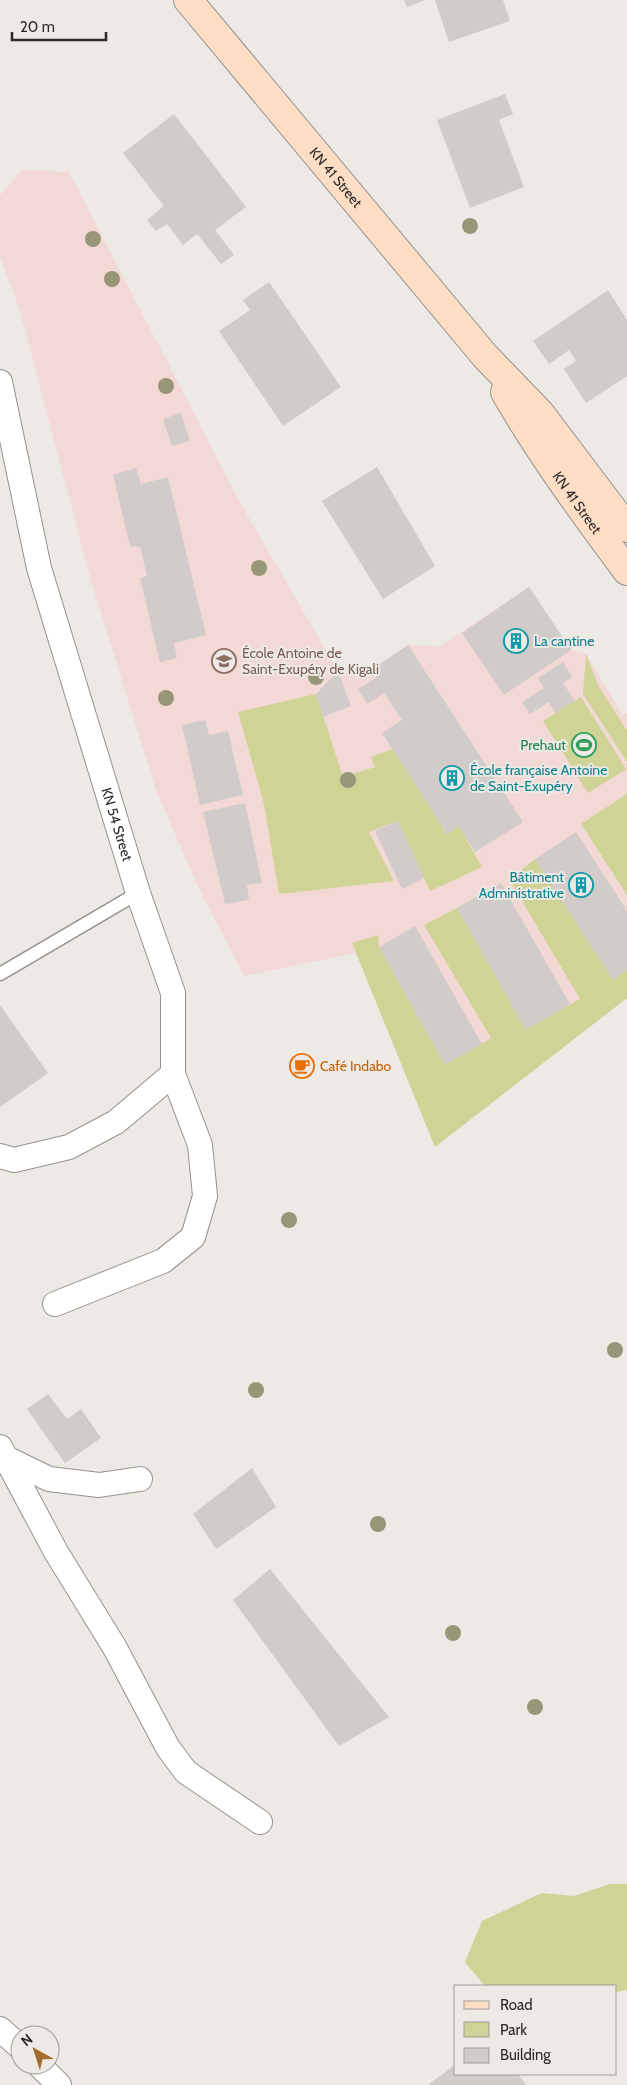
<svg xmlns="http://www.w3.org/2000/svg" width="627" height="2085" font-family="Cabin,sans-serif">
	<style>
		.education { fill: #f3d9d5 }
		.green { fill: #d0d396 }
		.building { fill: #d1ccc9 }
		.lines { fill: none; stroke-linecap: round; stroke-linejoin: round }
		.lane-casing { stroke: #96928e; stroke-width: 15 }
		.street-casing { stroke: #96928e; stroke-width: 26 }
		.secondary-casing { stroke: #96928e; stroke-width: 30 }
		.lane { stroke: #fff; stroke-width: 12 }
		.street { stroke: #fff; stroke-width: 24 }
		.secondary { stroke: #feddc5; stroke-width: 28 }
		.tree { fill: #989678 }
		.labels { text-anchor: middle; stroke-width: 4; stroke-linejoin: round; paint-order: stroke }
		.street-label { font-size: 14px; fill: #2c2a29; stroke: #ede9e5 }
		.culture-label { font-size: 14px; fill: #0d838f; stroke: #ede9e5; text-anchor: start }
		.education-label { font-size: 14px; fill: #785e54; stroke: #ede9e5; text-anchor: start }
		.leisure-label { font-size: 14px; fill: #27864d; stroke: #ede9e5; text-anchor: end }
		.food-label { font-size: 14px; fill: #c56008; stroke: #ede9e5; text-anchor: start }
	</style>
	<rect width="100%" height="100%" fill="#ede9e5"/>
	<polygon class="education" points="22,170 69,172 241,504 338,671 372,669 408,645 440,646 529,587 571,650 586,654 623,715 627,713 627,998 435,1147 356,953 244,976 199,889 156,790 91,581 20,311 0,257 0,195"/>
	<g class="green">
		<polygon points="586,654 598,685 627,731 627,762 583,694"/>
		<polygon points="316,694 343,777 375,767 371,757 400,746 446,834 459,826 482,867 430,891 397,821 369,832 394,881 279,894 264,804 238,712"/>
		<polygon points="581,697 626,769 588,793 543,721"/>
		<polygon points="627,794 627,895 581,824"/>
		<polygon points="535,859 613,979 627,970 627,998 435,1147 352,943 378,935 379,947 445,1065 491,1038 424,925 457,908 526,1029 580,999 509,879"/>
		<polygon points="610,1884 627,1884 627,1990 616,1992 616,1986 485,1986 465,1962 482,1921 542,1893 574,1896"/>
	</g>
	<g class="building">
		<polygon points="404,0 425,0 407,7"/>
		<polygon points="435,0 503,0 510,21 449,42"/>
		<polygon points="505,94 513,114 499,120 524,187 470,208 437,120"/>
		<polygon points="174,114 246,207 215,230 234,255 221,264 197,234 183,245 167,224 156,231 147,220 164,206 123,153"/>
		<polygon points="269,282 341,387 283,426 219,331 250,310 243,300"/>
		<polygon points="608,290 627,320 627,376 586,403 564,369 576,361 569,350 549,364 533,341"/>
		<polygon points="181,413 190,441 172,446 163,419"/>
		<polygon points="377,467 435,566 383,599 322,501"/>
		<polygon points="136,468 141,484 168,477 206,635 174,643 177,658 160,662 140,578 147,576 140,547 130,546 113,475"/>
		<polygon points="529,587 571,650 504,695 462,633"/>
		<polygon points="408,645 523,822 475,852 459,826 447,834 382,733 402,720 384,693 367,704 358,689 377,677 372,669"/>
		<polygon points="563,662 572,677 563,683 575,701 555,713 549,702 530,714 522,702 544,688 538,678"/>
		<polygon points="338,671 351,706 323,717 316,694"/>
		<polygon points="205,720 209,735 228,731 243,795 200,805 182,725"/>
		<polygon points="245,803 262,883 247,885 249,900 225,904 203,812"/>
		<polygon points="398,821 424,878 402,889 375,831"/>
		<polygon points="576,832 627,911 627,970 613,980 535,859"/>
		<polygon points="501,883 570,1004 526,1030 457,908"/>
		<polygon points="415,926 482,1044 445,1065 379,947"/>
		<polygon points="0,1005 48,1073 0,1107"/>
		<polygon points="48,1394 67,1419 81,1409 101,1438 65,1463 27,1409"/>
		<polygon points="252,1468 276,1507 216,1549 193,1514"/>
		<polygon points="270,1569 389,1717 339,1746 233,1600"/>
		<polygon points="456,2064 456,2074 518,2074 526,2085 428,2085"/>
	</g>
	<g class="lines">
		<defs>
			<polyline id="lane" points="0,974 138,893"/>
			<g id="street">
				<path id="s1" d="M0,382L39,568L138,893L173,993V1074L116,1122L69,1147L14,1160L0,1156"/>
				<polyline points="55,1304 163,1261 193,1237 205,1196 200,1145 173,1074"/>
				<polyline points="0,1447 56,1552 115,1648 168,1748 186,1772 260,1822"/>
				<polyline points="6,1458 49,1479 99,1485 140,1479"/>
				<polyline points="0,2029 20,2047"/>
				<polyline points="39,2065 59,2085"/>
			</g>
			<g id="secondary">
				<path id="s2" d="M188,0L485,356L540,413L627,528"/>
				<path id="s3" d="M505,392C541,455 584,513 627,571"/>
			</g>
		</defs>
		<use href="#lane" class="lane-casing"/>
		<use href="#street" class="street-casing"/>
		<use href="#secondary" class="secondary-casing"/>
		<use href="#lane" class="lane"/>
		<use href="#street" class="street"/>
		<use href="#secondary" class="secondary"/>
	</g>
	<g class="tree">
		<circle cx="470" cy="226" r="8"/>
		<circle cx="93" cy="239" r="8"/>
		<circle cx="112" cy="279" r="8"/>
		<circle cx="166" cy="386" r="8"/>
		<circle cx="259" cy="568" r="8"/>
		<circle cx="316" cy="677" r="8"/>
		<circle cx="166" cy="698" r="8"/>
		<circle cx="348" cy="780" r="8"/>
		<circle cx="289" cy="1220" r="8"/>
		<circle cx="615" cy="1350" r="8"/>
		<circle cx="256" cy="1390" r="8"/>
		<circle cx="378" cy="1524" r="8"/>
		<circle cx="453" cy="1633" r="8"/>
		<circle cx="535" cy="1707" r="8"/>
	</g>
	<defs>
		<symbol id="building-ring" viewBox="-11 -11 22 22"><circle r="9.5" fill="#ede9e5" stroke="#0f9aa8" stroke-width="1.5"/><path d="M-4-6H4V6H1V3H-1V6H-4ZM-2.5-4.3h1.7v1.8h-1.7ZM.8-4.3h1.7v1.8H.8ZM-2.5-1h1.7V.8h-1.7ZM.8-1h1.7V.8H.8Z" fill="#0f9aa8"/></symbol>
		<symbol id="school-ring" viewBox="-11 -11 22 22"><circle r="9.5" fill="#ede9e5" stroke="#8d6e63" stroke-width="1.5"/><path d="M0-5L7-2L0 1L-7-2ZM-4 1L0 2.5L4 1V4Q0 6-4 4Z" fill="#8d6e63"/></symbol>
		<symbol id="stadium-ring" viewBox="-11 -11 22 22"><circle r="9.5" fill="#ede9e5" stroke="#2e9e5b" stroke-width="1.5"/><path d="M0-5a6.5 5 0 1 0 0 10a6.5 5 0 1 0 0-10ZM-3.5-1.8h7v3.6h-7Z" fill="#2e9e5b"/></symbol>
		<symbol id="cafe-ring" viewBox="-11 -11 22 22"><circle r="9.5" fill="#ede9e5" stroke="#e8710a" stroke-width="1.5"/><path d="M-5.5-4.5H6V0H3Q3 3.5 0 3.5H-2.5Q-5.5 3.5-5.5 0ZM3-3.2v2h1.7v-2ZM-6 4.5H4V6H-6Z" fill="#e8710a"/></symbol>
	</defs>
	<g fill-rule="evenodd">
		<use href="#building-ring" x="502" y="627" width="28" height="28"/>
		<use href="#school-ring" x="210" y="647" width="28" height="28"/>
		<use href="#stadium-ring" x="570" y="731" width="28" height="28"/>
		<use href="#building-ring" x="438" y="764" width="28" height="28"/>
		<use href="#building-ring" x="567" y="871" width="28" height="28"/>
		<use href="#cafe-ring" x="288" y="1052" width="28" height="28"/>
	</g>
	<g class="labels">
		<g class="street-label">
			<text dy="5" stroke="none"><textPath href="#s2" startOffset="231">KN 41 Street</textPath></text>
			<text dy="5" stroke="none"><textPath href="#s3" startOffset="132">KN 41 Street</textPath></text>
			<text dy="5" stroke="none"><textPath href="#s1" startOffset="458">KN 54 Street</textPath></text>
		</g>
		<g class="culture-label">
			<text x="534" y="646">La cantine</text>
			<text x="470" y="775">École française Antoine<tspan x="470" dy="16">de Saint-Exupéry</tspan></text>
			<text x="564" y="882" text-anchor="end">Bâtiment<tspan x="564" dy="16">Administrative</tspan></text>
		</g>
		<g class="education-label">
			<text x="242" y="658">École Antoine de<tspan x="242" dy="16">Saint-Exupéry de Kigali</tspan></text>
		</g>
		<g class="leisure-label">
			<text x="566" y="750">Prehaut</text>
		</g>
		<g class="food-label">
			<text x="320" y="1071">Café Indabo</text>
		</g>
	</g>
	<rect x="454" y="1985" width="162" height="90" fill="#ede9e5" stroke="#a09d9a"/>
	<rect x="464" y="2001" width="25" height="8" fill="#feddc5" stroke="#a09d9a"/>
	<text x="500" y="2010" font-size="15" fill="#2c2a29">Road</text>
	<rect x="464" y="2022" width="25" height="15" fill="#d0d396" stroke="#a09d9a"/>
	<text x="500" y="2035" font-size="15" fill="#2c2a29">Park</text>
	<rect x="464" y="2048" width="25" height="15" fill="#d1ccc9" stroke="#a09d9a"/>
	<text x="500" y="2060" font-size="15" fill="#2c2a29">Building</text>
	<g transform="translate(35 2050) rotate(321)"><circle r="24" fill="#ede9e5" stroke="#a09d9a"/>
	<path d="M0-4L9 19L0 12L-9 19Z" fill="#a46c29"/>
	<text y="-8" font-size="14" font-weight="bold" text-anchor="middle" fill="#2c2a29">N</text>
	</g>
	<path d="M12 32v8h94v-8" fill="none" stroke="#2c2a29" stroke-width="2.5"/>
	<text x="20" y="32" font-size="15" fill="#2c2a29" stroke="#ede9e5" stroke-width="4" paint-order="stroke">20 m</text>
</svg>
